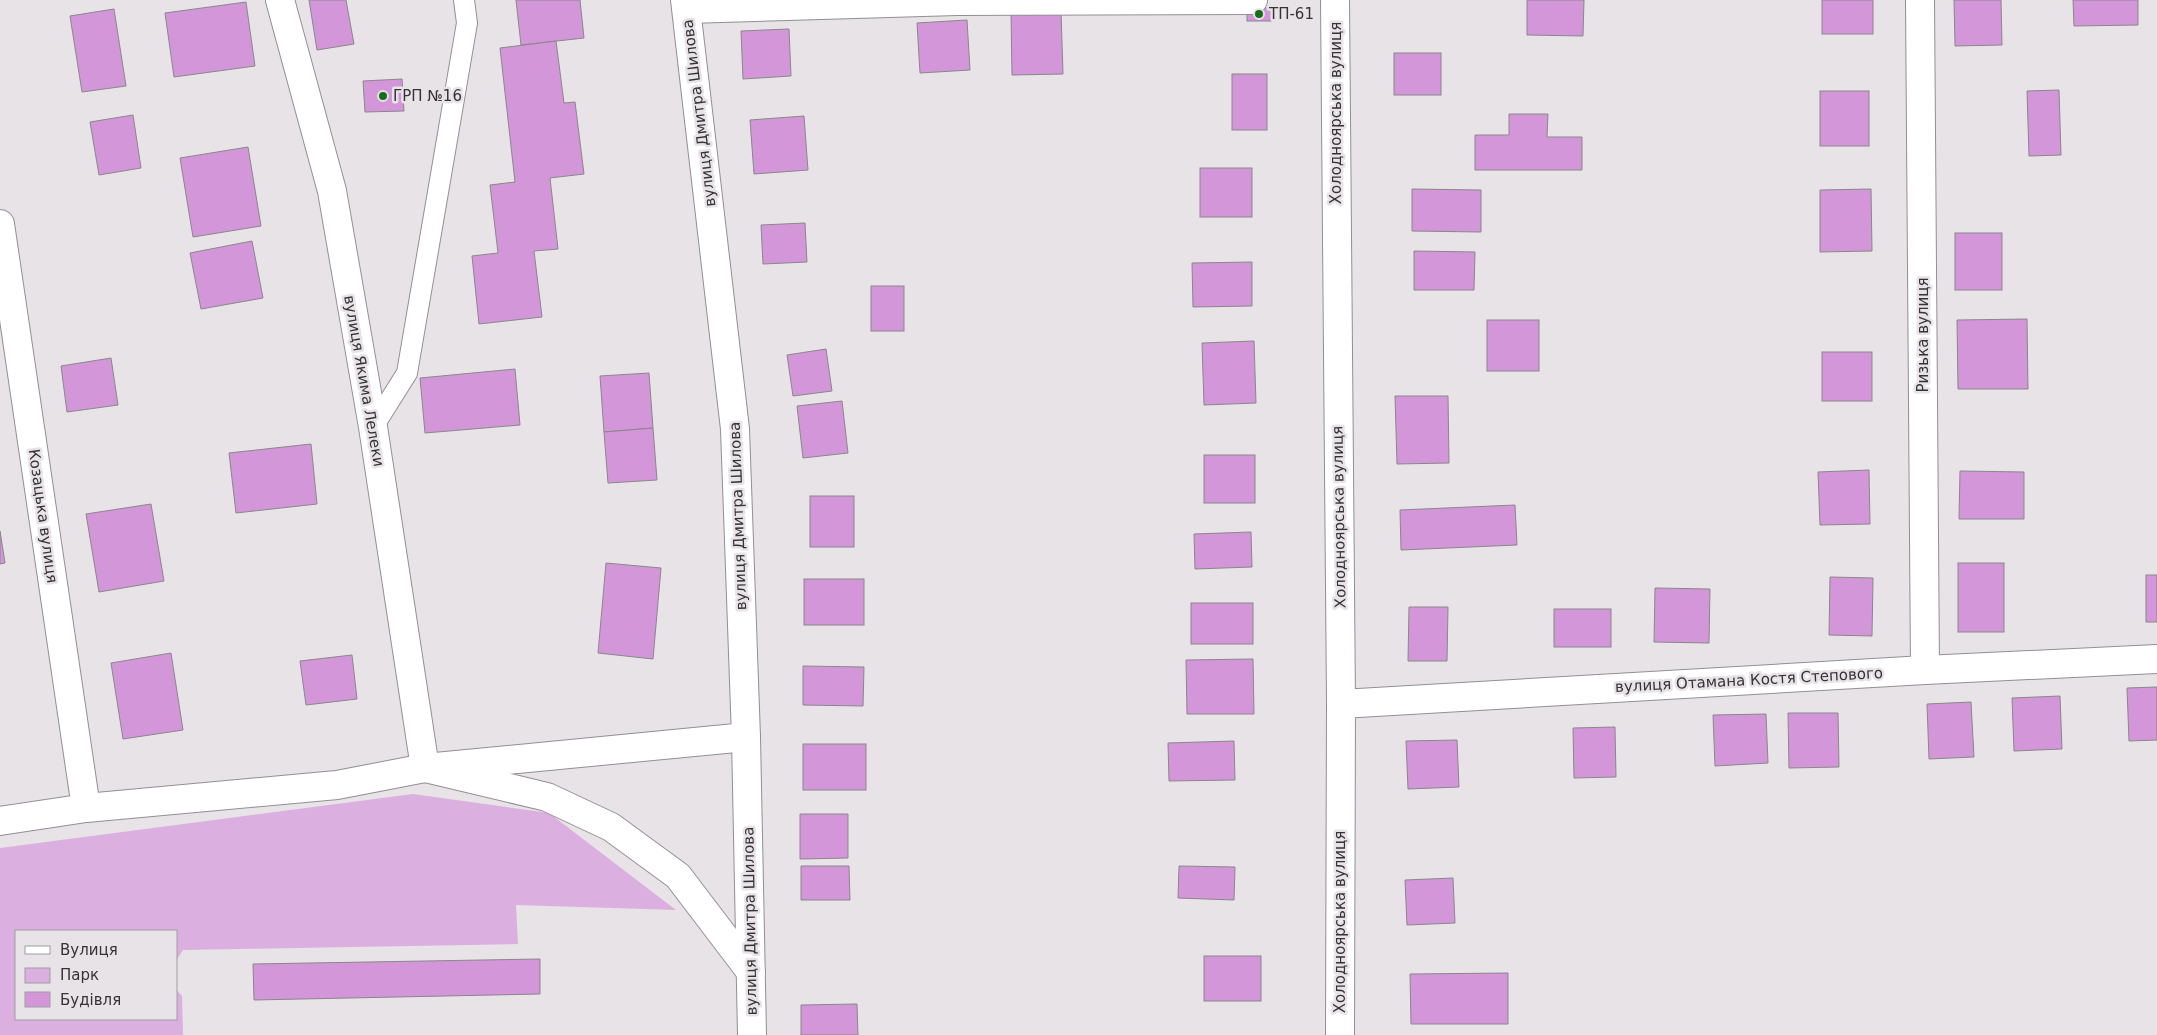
<svg xmlns="http://www.w3.org/2000/svg" width="2157" height="1035" font-family="'DejaVu Sans',sans-serif">
	<style>
		.green { fill: #dcafe1 }
		.building { fill: #d296d9; stroke: #8a878b }
		.lines { fill: none; stroke-linecap: round; stroke-linejoin: round }
		.service-casing { stroke: #938f94; stroke-width: 22 }
		.minor-casing { stroke: #938f94; stroke-width: 30 }
		.primary-casing { stroke: #938f94; stroke-width: 30 }
		.service { stroke: #fff; stroke-width: 20 }
		.minor { stroke: #fff; stroke-width: 28 }
		.primary { stroke: #fff; stroke-width: 28 }
		.poi-dot { fill: #176e17; stroke: #e7e3e7; stroke-width: 2 }
		.labels { text-anchor: middle; stroke-width: 5; stroke-linejoin: round; paint-order: stroke }
		.poi-label { font-size: 15px; fill: #353335; stroke: #e7e3e7; text-anchor: start }
		.street-label { font-size: 15px; fill: #353335; stroke: #e7e3e7 }
	</style>
	<rect width="100%" height="100%" fill="#e7e3e7"/>
	<polygon class="green" points="413,794 549,813 676,910 516,905 518,944 183,950 176,961 176,931 16,931 16,1019 176,1019 176,989 182,996 183,1035 0,1035 0,848"/>
	<g class="building">
		<polygon points="309,0 346,0 354,44 317,50"/>
		<polygon points="516,0 580,0 584,38 521,45"/>
		<polygon points="1527,0 1584,0 1583,36 1527,35"/>
		<rect x="1822" y="0" width="51" height="34"/>
		<polygon points="1954,0 2001,0 2002,45 1955,46"/>
		<polygon points="2073,0 2138,0 2138,25 2074,26"/>
		<polygon points="246,2 255,66 174,77 165,13"/>
		<rect x="1247" y="8" width="24" height="13"/>
		<polygon points="114,9 126,86 82,92 70,16"/>
		<polygon points="1061,11 1063,74 1012,75 1011,13"/>
		<polygon points="967,20 970,70 920,73 917,23"/>
		<polygon points="789,29 791,76 743,79 741,31"/>
		<polygon points="556,41 564,103 575,102 584,174 550,178 558,249 534,251 542,317 479,324 472,256 498,253 490,185 515,182 500,48"/>
		<rect x="1394" y="53" width="47" height="42"/>
		<rect x="1232" y="74" width="35" height="56"/>
		<polygon points="402,79 404,111 365,112 363,81"/>
		<polygon points="2059,90 2061,155 2029,156 2027,91"/>
		<rect x="1820" y="91" width="49" height="55"/>
		<polygon points="1509,114 1548,114 1547,137 1582,137 1582,170 1475,170 1475,135 1509,135"/>
		<polygon points="133,115 141,168 99,175 90,122"/>
		<polygon points="804,116 808,170 754,174 750,120"/>
		<polygon points="248,147 261,226 193,237 180,158"/>
		<rect x="1200" y="168" width="52" height="49"/>
		<polygon points="1412,189 1481,190 1481,232 1412,231"/>
		<polygon points="1871,189 1872,251 1820,252 1820,190"/>
		<polygon points="805,223 807,262 763,264 761,225"/>
		<rect x="1955" y="233" width="47" height="57"/>
		<polygon points="252,241 263,298 201,309 190,253"/>
		<polygon points="1414,251 1475,252 1474,290 1414,290"/>
		<polygon points="1252,262 1252,306 1193,307 1192,263"/>
		<rect x="871" y="286" width="33" height="45"/>
		<polygon points="2027,319 2028,389 1958,389 1957,320"/>
		<rect x="1487" y="320" width="52" height="51"/>
		<polygon points="1254,341 1256,403 1204,405 1202,343"/>
		<polygon points="826,349 832,391 793,396 787,355"/>
		<rect x="1822" y="352" width="50" height="49"/>
		<polygon points="111,358 118,405 67,412 61,366"/>
		<polygon points="515,369 520,425 425,433 420,378"/>
		<polygon points="649,373 653,428 604,432 600,376"/>
		<polygon points="1395,396 1448,396 1449,463 1397,464"/>
		<polygon points="842,401 848,453 803,458 797,406"/>
		<polygon points="653,428 657,480 608,483 604,432"/>
		<polygon points="311,444 317,504 236,513 229,453"/>
		<rect x="1204" y="455" width="51" height="48"/>
		<polygon points="1869,470 1870,524 1820,525 1818,472"/>
		<polygon points="1960,471 2024,472 2024,519 1959,519"/>
		<rect x="810" y="496" width="44" height="51"/>
		<polygon points="151,504 164,581 99,592 86,514"/>
		<polygon points="1515,505 1517,545 1401,550 1400,510"/>
		<polygon points="0,531 5,563 0,564"/>
		<polygon points="1251,532 1252,567 1195,569 1194,534"/>
		<polygon points="606,563 661,568 653,659 598,653"/>
		<rect x="1958" y="563" width="46" height="69"/>
		<rect x="2146" y="575" width="11" height="47"/>
		<polygon points="1830,577 1873,578 1872,636 1829,635"/>
		<rect x="804" y="579" width="60" height="46"/>
		<polygon points="1655,588 1710,589 1709,643 1654,642"/>
		<rect x="1191" y="603" width="62" height="41"/>
		<polygon points="1409,607 1448,607 1447,661 1408,661"/>
		<rect x="1554" y="609" width="57" height="38"/>
		<polygon points="171,653 183,730 123,739 111,663"/>
		<polygon points="352,655 357,699 306,705 300,661"/>
		<polygon points="1253,659 1254,714 1187,714 1186,660"/>
		<polygon points="803,666 864,667 863,706 803,705"/>
		<polygon points="2157,687 2157,740 2129,741 2127,688"/>
		<polygon points="2060,696 2062,749 2014,751 2012,698"/>
		<polygon points="1971,702 1974,757 1929,759 1927,704"/>
		<polygon points="1788,713 1838,713 1839,767 1789,768"/>
		<polygon points="1766,714 1768,763 1715,766 1713,715"/>
		<polygon points="1615,727 1616,777 1574,778 1573,728"/>
		<polygon points="1457,740 1459,787 1408,789 1406,741"/>
		<polygon points="1234,741 1235,780 1169,781 1168,743"/>
		<rect x="803" y="744" width="63" height="46"/>
		<polygon points="800,814 848,814 848,858 800,859"/>
		<polygon points="801,866 849,866 850,900 801,900"/>
		<polygon points="1179,866 1235,867 1234,900 1178,898"/>
		<polygon points="1453,878 1455,923 1407,925 1405,880"/>
		<rect x="1204" y="956" width="57" height="45"/>
		<polygon points="540,959 540,994 254,1000 253,964"/>
		<polygon points="1508,973 1508,1024 1411,1024 1410,974"/>
		<polygon points="857,1004 858,1035 801,1035 801,1005"/>
	</g>
	<g class="lines">
		<defs>
			<polyline id="service" points="373,427 407,373 467,23 464,0"/>
			<g id="minor">
				<polyline points="280,0 332,191 373,427 425,768 547,797 611,827 678,876 751,972"/>
				<polyline points="685,0 735,429 746,737 752,1035"/>
				<polyline points="1920,0 1925,670"/>
				<polyline points="687,9 957,1 1253,0"/>
				<polyline points="0,224 86,808"/>
				<polyline points="1341,704 1925,670 2157,659"/>
				<polyline points="0,821 86,808 337,785 425,768 746,737"/>
			</g>
			<polyline id="primary" points="1335,0 1341,704 1340,1035"/>
		</defs>
		<use href="#service" class="service-casing"/>
		<use href="#minor" class="minor-casing"/>
		<use href="#primary" class="primary-casing"/>
		<use href="#service" class="service"/>
		<use href="#minor" class="minor"/>
		<use href="#primary" class="primary"/>
	</g>
	<g class="poi-dot">
		<circle cx="1259" cy="14" r="5"/>
		<circle cx="383" cy="96" r="5"/>
	</g>
	<g class="labels">
		<g class="poi-label">
			<text x="1269" y="19">ТП-61</text>
			<text x="393" y="101">ГРП №16</text>
		</g>
		<g class="street-label">
			<text transform="translate(699 113) rotate(-97)" y="5">вулиця Дмитра Шилова</text>
			<text transform="translate(1336 113) rotate(-90)" y="5">Холодноярська вулиця</text>
			<text transform="translate(1923 335) rotate(-90)" y="5">Ризька вулиця</text>
			<text transform="translate(364 381) rotate(80)" y="5">вулиця Якима Лелеки</text>
			<text transform="translate(43 516) rotate(82)" y="5">Козацька вулиця</text>
			<text transform="translate(738 516) rotate(-92)" y="5">вулиця Дмитра Шилова</text>
			<text transform="translate(1339 517) rotate(-91)" y="5">Холодноярська вулиця</text>
			<text transform="translate(1749 680) rotate(-3)" y="5">вулиця Отамана Костя Степового</text>
			<text transform="translate(750 921) rotate(-91)" y="5">вулиця Дмитра Шилова</text>
			<text transform="translate(1340 922) rotate(-90)" y="5">Холодноярська вулиця</text>
		</g>
	</g>
	<rect x="15" y="930" width="162" height="90" fill="#e7e3e7" stroke="#a09da0"/>
	<rect x="25" y="946" width="25" height="8" fill="#ffffff" stroke="#a09da0"/>
	<text x="60" y="955" font-size="15" fill="#353335">Вулиця</text>
	<rect x="25" y="968" width="25" height="15" fill="#dcafe1" stroke="#a09da0"/>
	<text x="60" y="980" font-size="15" fill="#353335">Парк</text>
	<rect x="25" y="992" width="25" height="15" fill="#d296d9" stroke="#a09da0"/>
	<text x="60" y="1005" font-size="15" fill="#353335">Будівля</text>
</svg>
